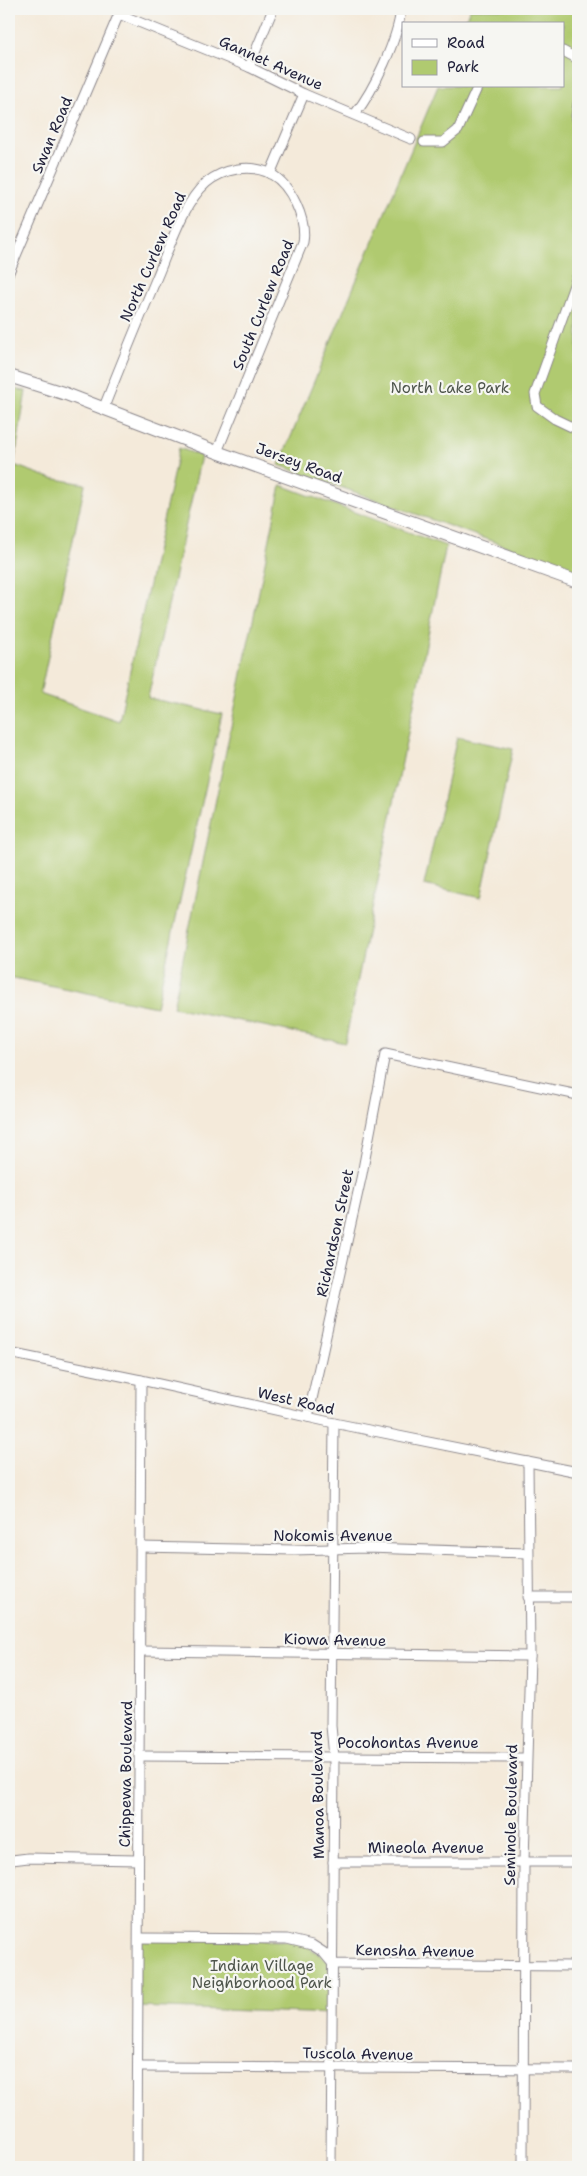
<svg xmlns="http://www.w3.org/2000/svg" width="587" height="2176" font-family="'Shantell Sans',sans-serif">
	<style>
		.green { fill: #b0ca70; stroke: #697656 }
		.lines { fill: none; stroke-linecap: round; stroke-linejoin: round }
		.street-casing { stroke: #8b868a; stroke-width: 11 }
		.secondary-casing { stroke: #8b868a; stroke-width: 14 }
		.street { stroke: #fff; stroke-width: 9 }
		.secondary { stroke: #fff; stroke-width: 12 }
		.labels { text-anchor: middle; stroke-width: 4.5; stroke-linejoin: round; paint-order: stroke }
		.street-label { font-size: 15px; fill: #22223b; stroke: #f6f6f2 }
		.park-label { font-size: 15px; fill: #4d544b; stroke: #f6f6f2 }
	</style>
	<rect width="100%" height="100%" fill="#f6f6f2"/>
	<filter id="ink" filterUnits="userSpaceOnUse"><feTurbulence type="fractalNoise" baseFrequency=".02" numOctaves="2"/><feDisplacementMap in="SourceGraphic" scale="10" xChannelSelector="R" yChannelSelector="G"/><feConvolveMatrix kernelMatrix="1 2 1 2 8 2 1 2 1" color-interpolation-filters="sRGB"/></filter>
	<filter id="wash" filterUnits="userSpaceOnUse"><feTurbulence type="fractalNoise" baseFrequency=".0096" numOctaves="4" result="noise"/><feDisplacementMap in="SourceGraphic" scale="20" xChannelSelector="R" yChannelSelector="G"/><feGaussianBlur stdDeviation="1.12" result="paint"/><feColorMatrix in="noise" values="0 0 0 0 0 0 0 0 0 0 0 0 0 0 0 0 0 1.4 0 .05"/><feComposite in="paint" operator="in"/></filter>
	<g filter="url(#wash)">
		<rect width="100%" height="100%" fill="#f4eada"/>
		<g class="green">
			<polygon points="470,9 578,9 578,572 279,465 438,86 563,86 563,24 464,24"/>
			<polygon points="12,389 26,391 14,465 50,478 85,484 40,694 119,721 179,448 201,456 148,698 222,714 156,1007 9,977 9,408"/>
			<polygon points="281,485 446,546 345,1043 173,1007"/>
			<polygon points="457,737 513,749 481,898 424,885"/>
			<polygon points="139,1938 300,1941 333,1964 333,2014 138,2007"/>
		</g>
	</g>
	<g filter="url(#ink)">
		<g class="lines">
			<defs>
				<g id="street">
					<polyline points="119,14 249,67 304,94 411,139"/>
					<polyline points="563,51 578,59"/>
					<polyline points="249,67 273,9"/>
					<polyline points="578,103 576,116 578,124"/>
					<path d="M355,114C374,90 398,39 401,9"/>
					<polyline points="424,142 443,142 458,130 478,86"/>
					<polyline points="270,174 304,94"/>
					<polyline points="9,272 121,9"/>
					<polyline points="578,274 535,394 537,406 555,419 578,430"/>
					<path d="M104,407C121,364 139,320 157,277C169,249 183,203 206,183C223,169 250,163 271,174C291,185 307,220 303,242L217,452"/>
					<polyline points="9,1353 141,1380 334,1423 578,1472"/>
					<polyline points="308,1417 362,1174 385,1054 578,1095"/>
					<polyline points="140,1547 293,1550 367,1548 528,1553"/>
					<polyline points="528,1597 578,1597"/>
					<polyline points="141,1651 530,1656"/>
					<polyline points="140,1756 526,1758"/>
					<polyline points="333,1862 578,1862"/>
					<polyline points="9,1863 12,1860 28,1858 138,1860"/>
					<polyline points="139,1938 287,1939 312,1945 323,1952 333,1964 578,1966"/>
					<polyline points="138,2067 578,2069"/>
					<polyline points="137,2167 141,1380"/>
					<polyline points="331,2167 334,1757 331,1726 334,1423"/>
					<polyline points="523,2167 524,1861 530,1656 528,1462"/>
				</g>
				<polyline id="secondary" points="9,376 66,394 217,452 578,582"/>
			</defs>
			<use href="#street" class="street-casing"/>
			<use href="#secondary" class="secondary-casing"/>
			<use href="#street" class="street"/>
			<use href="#secondary" class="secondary"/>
		</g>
	</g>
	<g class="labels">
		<g class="street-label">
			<text transform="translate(271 63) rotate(24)" y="5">Gannet Avenue</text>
			<text transform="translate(52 135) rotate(-67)" y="5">Swan Road</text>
			<text transform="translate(153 257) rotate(-66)" y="5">North Curlew Road</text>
			<text transform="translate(263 305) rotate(-68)" y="5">South Curlew Road</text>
			<text transform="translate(299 463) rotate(20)" y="5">Jersey Road</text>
			<text transform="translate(335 1233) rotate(-78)" y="5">Richardson Street</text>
			<text transform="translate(296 1401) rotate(13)" y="5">West Road</text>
			<text x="333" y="1541">Nokomis Avenue</text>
			<text transform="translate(335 1640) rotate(1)" y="5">Kiowa Avenue</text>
			<text x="408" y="1748">Pocohontas Avenue</text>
			<text transform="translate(126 1774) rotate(-89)" y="5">Chippewa Boulevard</text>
			<text transform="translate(318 1795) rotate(-91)" y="5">Manoa Boulevard</text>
			<text transform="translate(511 1815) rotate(-89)" y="5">Seminole Boulevard</text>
			<text x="426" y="1853">Mineola Avenue</text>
			<text transform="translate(415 1951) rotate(1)" y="5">Kenosha Avenue</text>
			<text transform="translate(358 2054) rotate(1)" y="5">Tuscola Avenue</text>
		</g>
		<g class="park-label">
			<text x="450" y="393">North Lake Park</text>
			<text x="262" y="1971">Indian Village<tspan x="262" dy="17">Neighborhood Park</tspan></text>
		</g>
	</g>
	<rect width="587" height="2176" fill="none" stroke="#f6f6f2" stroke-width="30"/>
	<rect x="402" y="22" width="162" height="65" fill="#f6f6f2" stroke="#a1a1a9"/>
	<rect x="412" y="39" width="25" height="8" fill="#ffffff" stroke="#a1a1a9"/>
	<text x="447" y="48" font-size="15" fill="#22223b">Road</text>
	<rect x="412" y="60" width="25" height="15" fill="#b0ca70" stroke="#a1a1a9"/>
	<text x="447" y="72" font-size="15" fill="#22223b">Park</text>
</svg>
